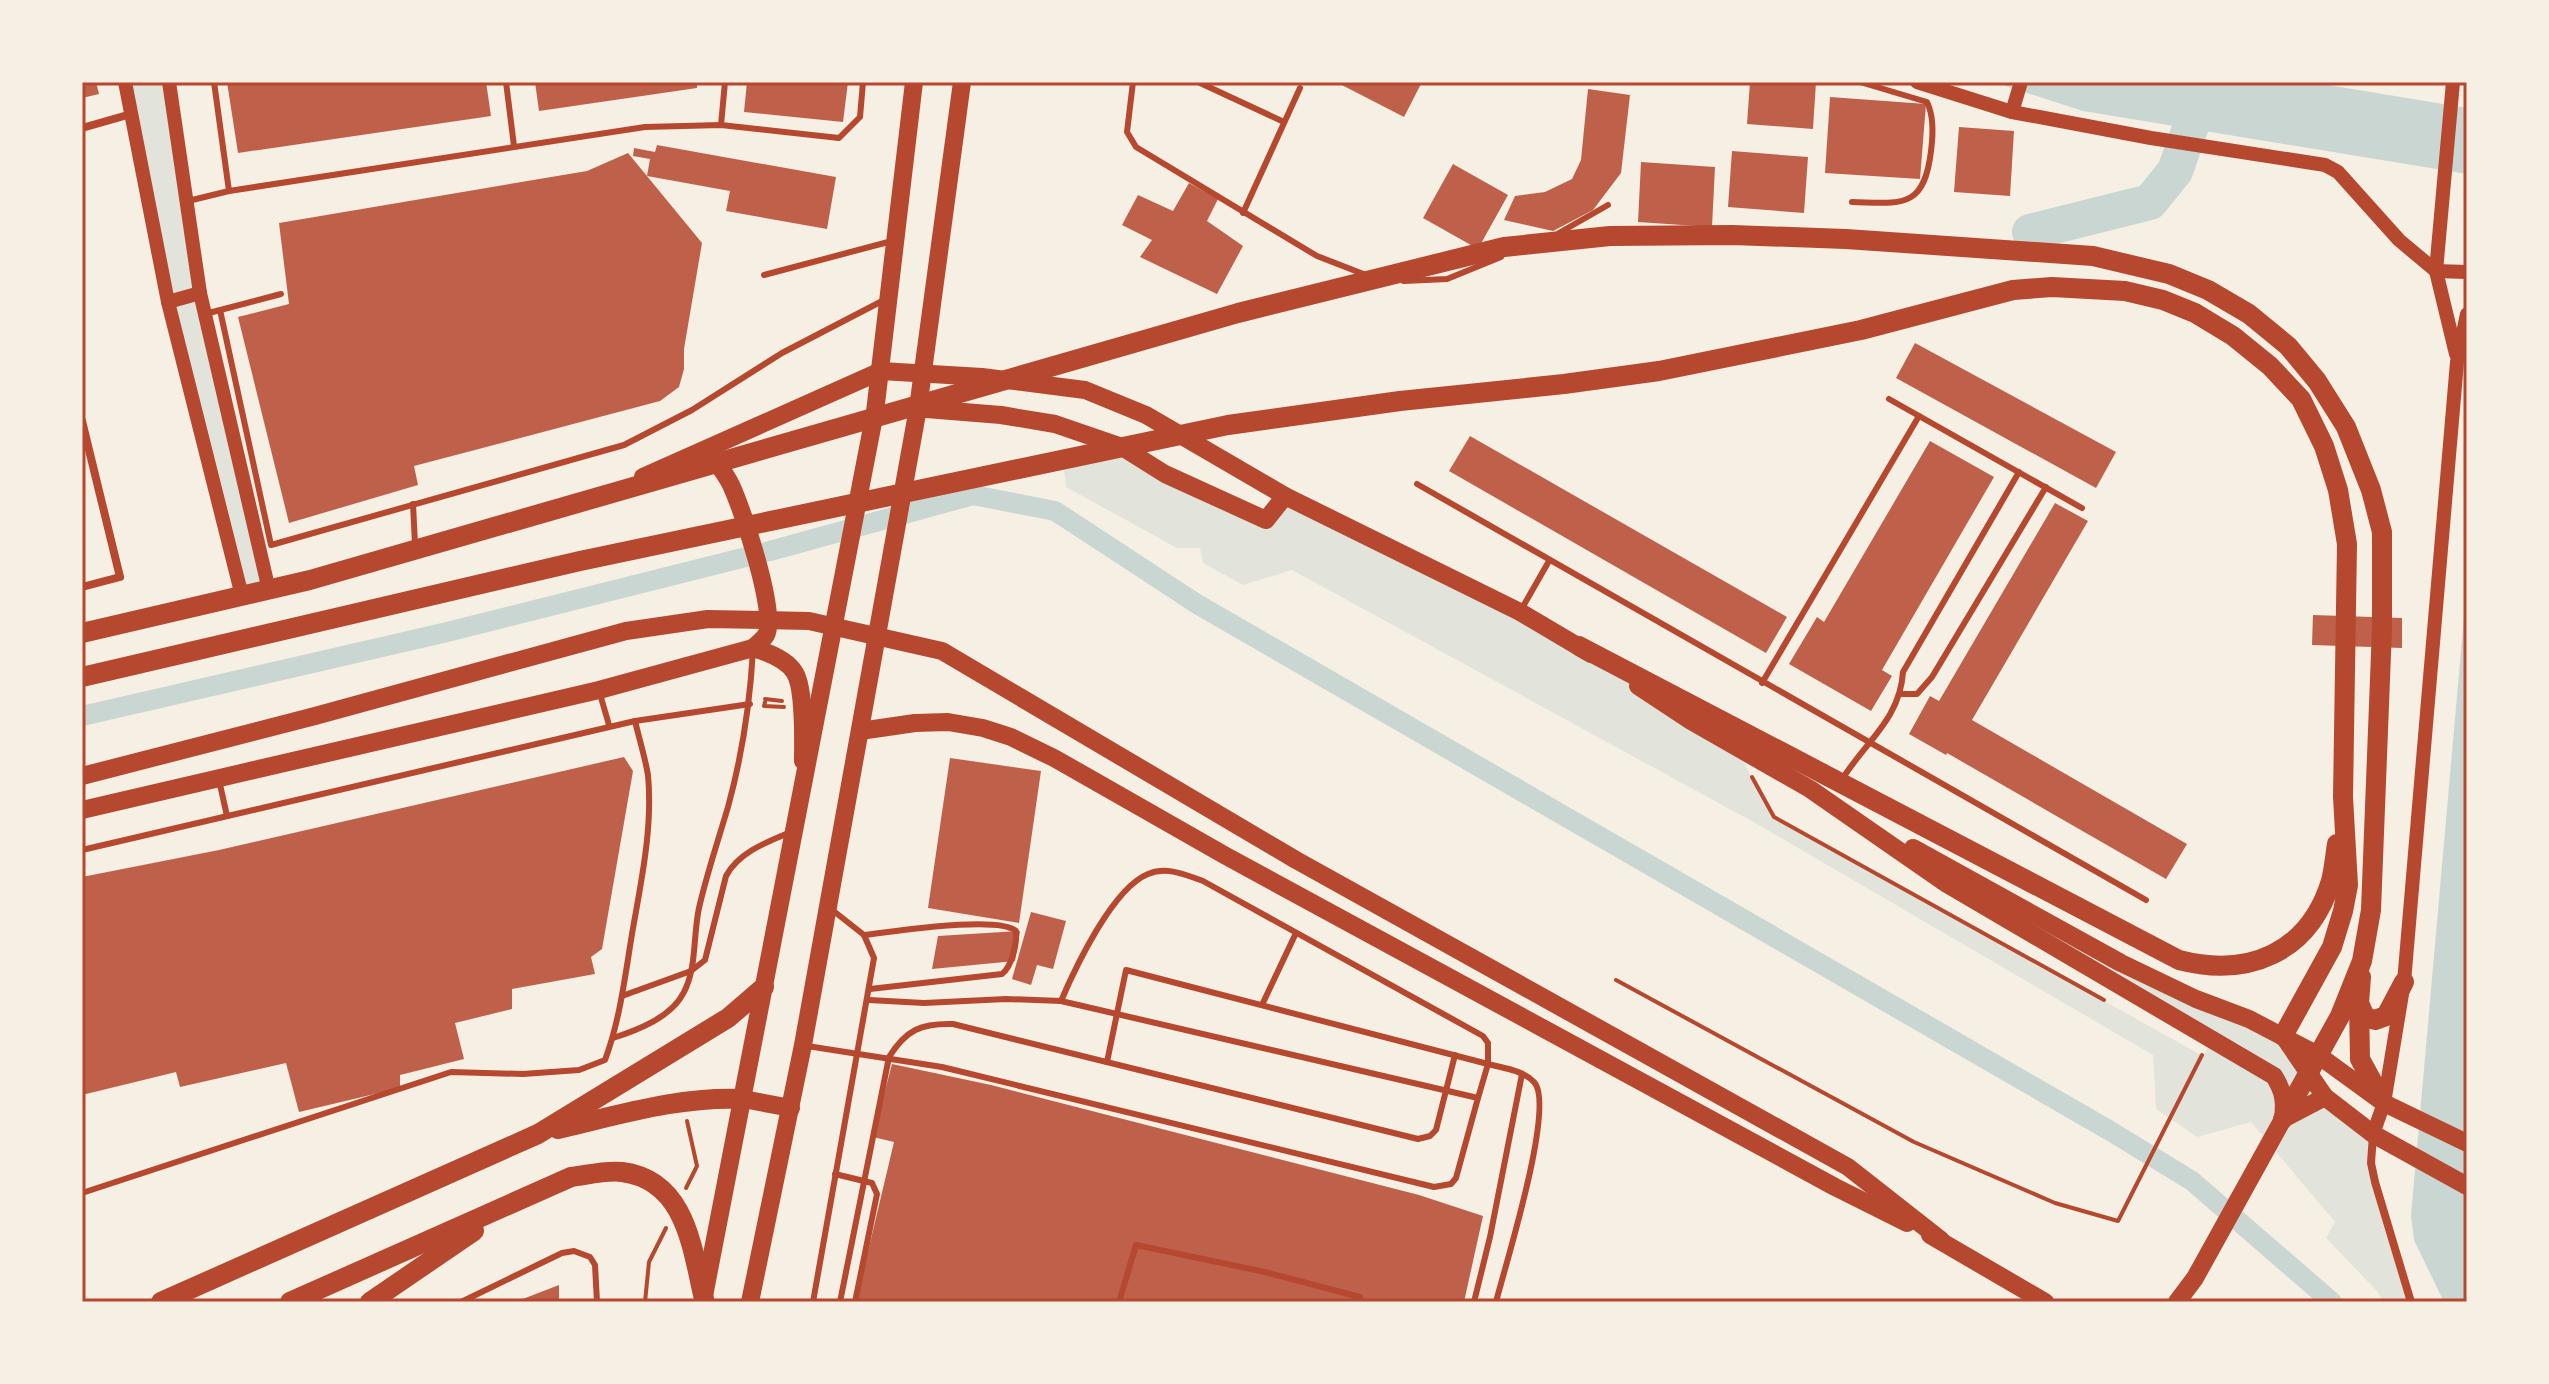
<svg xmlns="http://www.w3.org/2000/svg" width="2549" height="1384" font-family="'Asap Condensed',sans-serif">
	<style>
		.green { fill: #e2e4dc }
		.water { fill: #c9d6d2 }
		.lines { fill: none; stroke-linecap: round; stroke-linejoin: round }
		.canal { stroke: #c9d6d2; stroke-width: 20 }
		.river { stroke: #c9d6d2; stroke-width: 36 }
		.building { fill: #bf614a }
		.path { stroke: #b5482f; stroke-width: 4 }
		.service { stroke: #b5482f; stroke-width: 6 }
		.minor { stroke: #b5482f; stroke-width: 8 }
		.tertiary { stroke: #b5482f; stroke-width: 14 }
		.primary { stroke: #b5482f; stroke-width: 18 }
		.trunk { stroke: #b5482f; stroke-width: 18 }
		.motorway { stroke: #b5482f; stroke-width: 20 }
		.neatline { fill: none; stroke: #b5482f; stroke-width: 3 }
	</style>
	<rect width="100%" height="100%" fill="#f6efe4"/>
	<g class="green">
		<polygon points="125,82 169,82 200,293 268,586 241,592"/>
		<polygon points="1122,447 1266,520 1285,496 1520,612 1734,745 1774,817 2203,1056 2213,1040 1810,789 1926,855 2283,1036 2306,1073 2284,1118 2325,1097 2373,1134 2371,1163 2411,1302 2383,1302 2377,1291 2326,1238 2335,1222 2251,1122 2197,1137 2156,1109 2153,1055 1757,824 1292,570 1243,585 1203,563 1200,548 1177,548 1066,487 1063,460"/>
	</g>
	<g class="water">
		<polygon points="1993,82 2310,82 2467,108 2467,174 2083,111"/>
		<polygon points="2467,583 2467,1302 2443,1300 2414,1240 2411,1216"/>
	</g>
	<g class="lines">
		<polyline class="canal" points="82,716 443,633 770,551 973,495 1055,511 1197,604 2112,1132 2192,1181 2332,1302"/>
		<polyline class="river" points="2030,232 2150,202 2175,171 2201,97"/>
	</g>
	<g class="building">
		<polygon points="82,82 96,82 99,94 82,98"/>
		<polygon points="227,82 486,82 491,116 238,153"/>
		<polygon points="535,82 697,82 697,88 539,111"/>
		<polygon points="747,82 848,82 843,122 744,112"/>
		<polygon points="1336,82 1422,82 1404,117"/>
		<polygon points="1750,82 1816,82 1813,129 1747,124"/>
		<polygon points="1588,89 1630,95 1621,173 1593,210 1553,231 1504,220 1515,196 1545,192 1572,179 1581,160"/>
		<polygon points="1830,97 1926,104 1920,179 1825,173"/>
		<polygon points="1959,127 2014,131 2010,196 1954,192"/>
		<polygon points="657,145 836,177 827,229 726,211 730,191 647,176 650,159 633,156 634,148 655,152"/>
		<polygon points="1732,151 1808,157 1804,213 1728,207"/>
		<polygon points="628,153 702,243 684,349 684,369 679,387 660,401 414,466 418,485 289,523 238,317 289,304 279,223 587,171"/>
		<polygon points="1641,162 1715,167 1712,227 1638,222"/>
		<polygon points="1453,164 1508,195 1478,249 1423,218"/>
		<polygon points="1189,183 1218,199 1207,221 1243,246 1217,294 1140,257 1152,240 1122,225 1138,195 1173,211"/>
		<polygon points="1915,343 2116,452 2096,488 1896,378"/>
		<polygon points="1470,436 1787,617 1766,653 1449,471"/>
		<polygon points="1930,441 1994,477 1882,670 1892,676 1871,711 1789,664 1817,617 1824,622"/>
		<polygon points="2055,503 2088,521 1972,720 2187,844 2166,879 1947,753 1946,755 1909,734 1930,696 1939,701"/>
		<polygon points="2313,615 2402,618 2402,648 2312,645"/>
		<polygon points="624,757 633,771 602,949 591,957 595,974 512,989 512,1009 455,1023 464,1059 400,1075 400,1088 299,1112 286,1063 180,1087 176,1072 82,1095 82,877 219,850"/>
		<polygon points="950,758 1041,771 1019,923 928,908"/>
		<polygon points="1031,912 1066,921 1053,969 1037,965 1031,985 1012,979"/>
		<polygon points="1020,931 1015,961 932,969 938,936"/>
		<polygon points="892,1064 991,1085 1419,1195 1483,1216 1464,1302 856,1302 894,1142 873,1137"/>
		<polygon points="559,1285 559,1302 515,1302"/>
	</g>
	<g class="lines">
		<g class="path">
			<polyline points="987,82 994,82"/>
			<polyline points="765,699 782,701"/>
			<polyline points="765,702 764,706 784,707"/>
			<polyline points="1752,777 1774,817 2104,1000"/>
			<polyline points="1616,980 1914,1142 2055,1203 2118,1221 2202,1055"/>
			<polyline points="686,1188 697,1166 687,1121"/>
			<polyline points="645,1302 649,1262 666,1228"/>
		</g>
		<g class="service">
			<polyline points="214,82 229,191"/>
			<polyline points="506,82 514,146"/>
			<polyline points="1133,82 1127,132 1136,147 1317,256 1366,275"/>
			<polyline points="1198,82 1284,122"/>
			<polyline points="721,125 725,82"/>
			<polyline points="188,201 229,191 645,127 721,125 839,138 860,117 863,82"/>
			<path d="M1852,202C1901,203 1924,210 1931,151C1933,136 1934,116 1927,102L1860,82"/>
			<polyline points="1243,213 1300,88"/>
			<polyline points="1559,233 1608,205"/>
			<polyline points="764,275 892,241"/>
			<polyline points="1404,281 1447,279 1501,257"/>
			<polyline points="220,310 271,545 624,445 692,410 782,353 886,299"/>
			<polyline points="205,314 281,294"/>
			<polyline points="1889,399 2082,508"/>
			<polyline points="1417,484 2146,900"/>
			<polyline points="413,504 415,544"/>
			<polyline points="1521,610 1549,561"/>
			<polyline points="1762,683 1919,416"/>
			<polyline points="600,694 609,725"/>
			<polyline points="1902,694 1917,694 1932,677 2046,487"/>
			<polyline points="635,721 750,704"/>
			<polyline points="219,780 227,816"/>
			<path d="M1841,781C1864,743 1900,720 1903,672L2019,472"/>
			<path d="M82,850L635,721C639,738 645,757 648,775C653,828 641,882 632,934C625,976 620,1020 605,1060L579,1070L523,1074L451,1072L82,1193"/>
			<path d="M864,935C892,932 998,915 1016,931C1017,944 1012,966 1002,974L870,989"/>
			<path d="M622,996L691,971L705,960L726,876C739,852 767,842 791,832"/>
			<path d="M869,1000L924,1003L1006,999L1061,1001C1076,966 1113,888 1148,874C1167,866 1186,875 1203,881L1483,1036L1488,1043V1064C1502,1068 1523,1070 1534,1082C1556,1105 1505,1266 1496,1302"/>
			<polyline points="1262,1005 1296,933"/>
			<path d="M613,1038C638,1030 672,1017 684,992C697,967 693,935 699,908C707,873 718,841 728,807C742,756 750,703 753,650"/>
			<polyline points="807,1046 942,1067 1434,1187 1451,1184 1456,1178 1478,1098 1061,1001"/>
			<polyline points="1107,1062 1126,970 1488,1064 1478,1098"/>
			<polyline points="835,1174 872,1183 877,1194 855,1302"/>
			<polyline points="461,1302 562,1253 574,1251 590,1257 595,1265 597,1302"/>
			<polyline points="813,1302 874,958 864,935 831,909"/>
			<path d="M840,1302L889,1057C906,1030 921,1023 953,1024L1418,1139L1430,1136L1436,1130L1455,1055"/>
			<polyline points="1119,1302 1136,1245 1265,1272 1360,1297"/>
			<polyline points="1474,1302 1490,1237 1522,1074"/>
		</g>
		<g class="minor">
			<polyline points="82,128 131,114"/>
			<polyline points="82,421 120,577 82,587"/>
			<polyline points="2373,1135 2371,1163 2375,1182 2411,1302"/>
		</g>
		<g class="tertiary">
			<polyline points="125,82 168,302 241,592"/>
			<polyline points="169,82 200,293 268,586"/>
			<polyline points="1917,82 2012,112 2151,138 2325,165 2338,172 2399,240 2436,271 2467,272"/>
			<polyline points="2453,82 2436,271 2456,354"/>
			<polyline points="2012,112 2021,82"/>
			<polyline points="168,302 200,293"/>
			<polyline points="2373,1134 2384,1103 2404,982 2457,362 2467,314"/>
		</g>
		<g class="primary">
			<polyline points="914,408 1001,415 1055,424 1122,447 1165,474 1266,520 1285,496 1520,612 1591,654"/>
			<path d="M711,454C717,464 726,474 731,485C742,508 778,615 766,635C763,640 757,644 753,648"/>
			<polyline points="643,477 881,371 982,377 1085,390 1146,415 1285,496"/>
			<path d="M1638,686L1691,721L1810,789L1947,884L2274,1076C2284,1092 2285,1101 2283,1119L2195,1278L2177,1302"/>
			<polyline points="860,731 915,723 948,722 983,728 1011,737 1054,758 1226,856 1835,1187 1907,1223"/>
			<polyline points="82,776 315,716 626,631 708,619 809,621 942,651 1296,860 1848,1167 1941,1240"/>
			<path d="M82,810L599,690L753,648C767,652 787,659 795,673C805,690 803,741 803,761"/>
			<polyline points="1913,848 2121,963 2196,999 2249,1019 2318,1055 2384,1103 2467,1143"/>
			<polyline points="2286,1040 2325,1097 2373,1134 2467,1186"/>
			<polyline points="2283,1119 2325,1097"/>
			<polyline points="1930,1235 2045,1302"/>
		</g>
		<g class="trunk">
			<polyline points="743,1099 791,1108"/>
			<polyline points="704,1296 875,412 914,82"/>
			<polyline points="750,1302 803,1045 918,408 962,82"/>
		</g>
		<g class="motorway">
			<polyline points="82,633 310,580 1238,313 1504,247 1610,236 1732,235 1846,239 2093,256 2169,274 2208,290 2249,314 2288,346 2317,381 2346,427 2371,490 2382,532 2382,628 2371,910 2362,961 2340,1016 2283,1119"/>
			<path d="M1579,646L2179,960C2248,978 2309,953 2331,881C2334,869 2335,856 2337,844"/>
			<polyline points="82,677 580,561 1228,425 1400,401 1564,384 1659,371 1861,330 2013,290 2052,287 2125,291 2163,300 2195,313 2233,336 2270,366 2301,399 2324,446 2338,490 2347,544 2343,797 2348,885 2343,911 2332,947 2283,1036"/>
			<polyline points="2361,977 2359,1003 2365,1017 2375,1020 2386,1016 2404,982"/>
			<polyline points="2359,1003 2360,1059 2384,1103"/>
			<path d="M558,1129C619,1115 680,1096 743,1099"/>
			<polyline points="161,1302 538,1134 728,1018 764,987"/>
			<path d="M290,1302L571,1177C587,1175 606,1170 622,1172C686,1180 692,1248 704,1299"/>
			<polyline points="370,1302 474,1231"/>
		</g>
	</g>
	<rect width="2549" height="1384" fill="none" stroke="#f6efe4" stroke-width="168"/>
	<rect x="84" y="84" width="2381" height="1216" class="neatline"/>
</svg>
